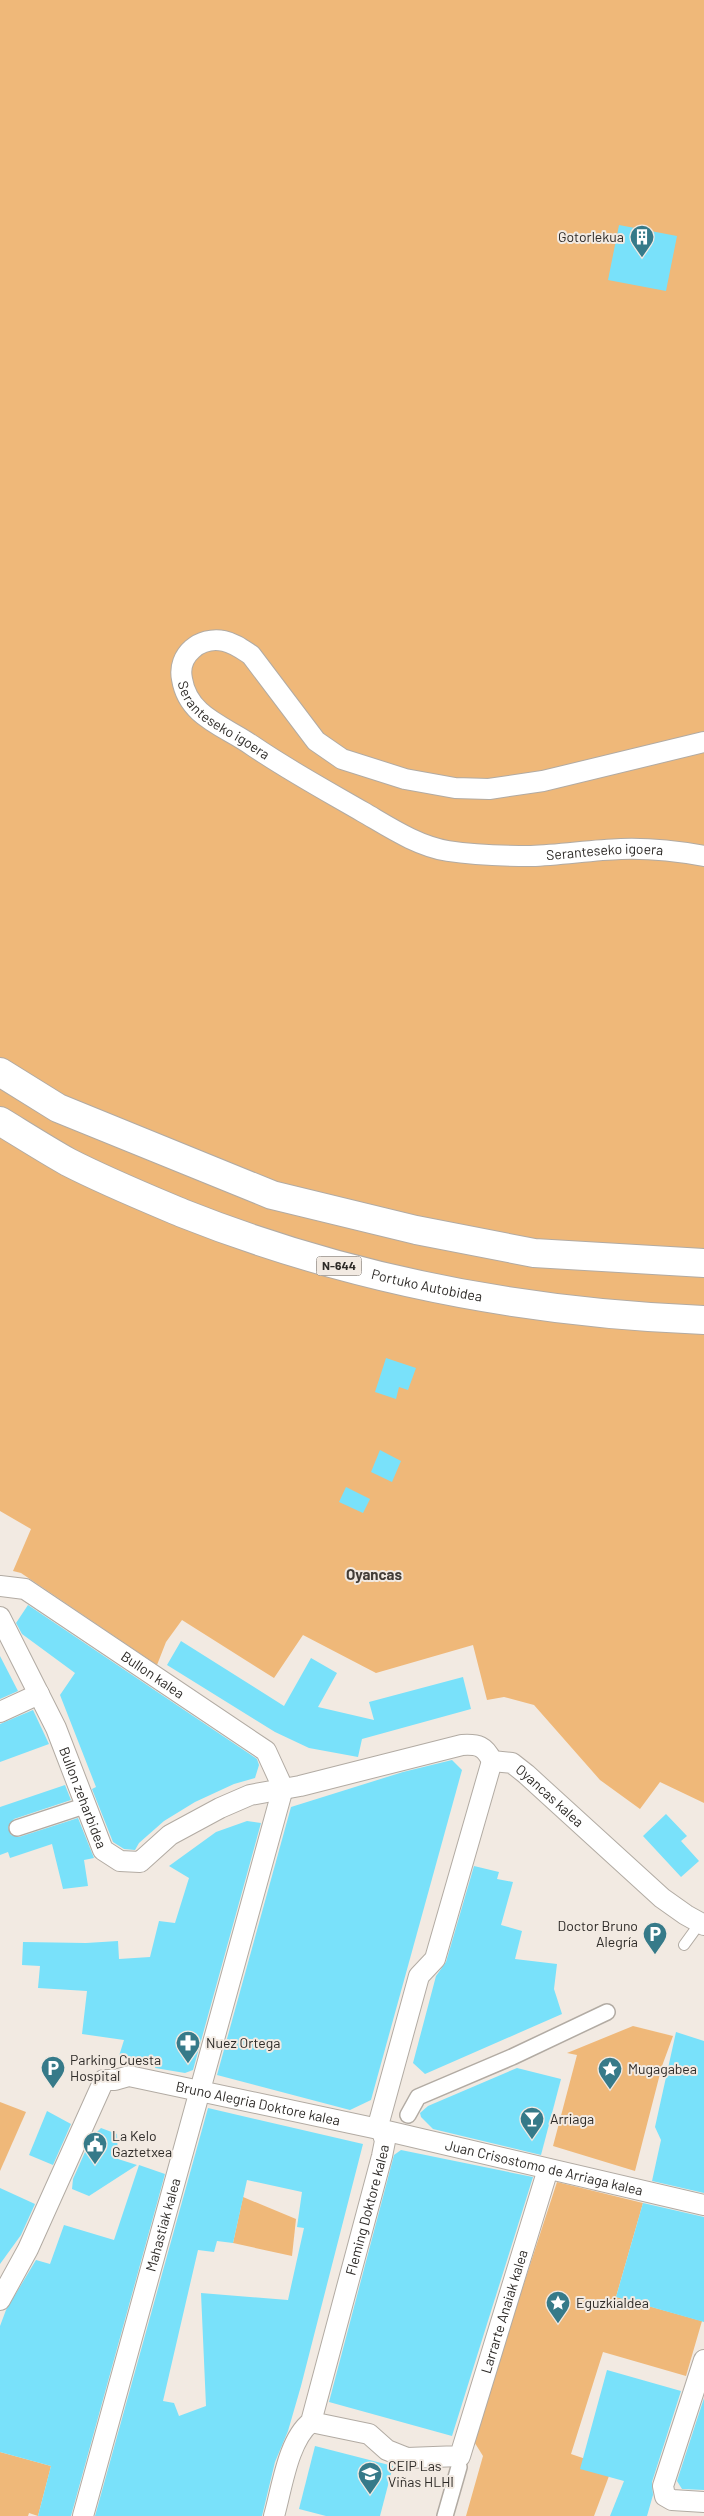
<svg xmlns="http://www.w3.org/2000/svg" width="704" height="2516" font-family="Barlow,sans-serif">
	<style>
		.green { fill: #efb879 }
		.building { fill: #79e1fa; fill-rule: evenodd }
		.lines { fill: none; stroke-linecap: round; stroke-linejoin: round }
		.service-casing { stroke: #b2aba3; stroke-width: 12 }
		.pedestrian-casing { stroke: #b2aba3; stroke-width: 18 }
		.minor-casing { stroke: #b2aba3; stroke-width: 22 }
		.motorway-casing { stroke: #b2aba3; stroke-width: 30 }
		.service { stroke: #fff; stroke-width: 10 }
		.pedestrian { stroke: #fff; stroke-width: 15 }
		.minor { stroke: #fff; stroke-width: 20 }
		.motorway { stroke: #fff; stroke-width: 28 }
		.labels { text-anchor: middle; stroke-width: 4; stroke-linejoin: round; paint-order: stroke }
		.shield { fill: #f2eae2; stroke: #696460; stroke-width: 1 }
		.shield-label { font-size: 12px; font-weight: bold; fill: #2e2b28 }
		.poi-label { font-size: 14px; fill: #2e2b28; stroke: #f2eae2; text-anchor: start }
		.street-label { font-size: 14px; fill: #2e2b28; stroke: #f2eae2 }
		.neighbourhood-label { font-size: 15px; font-weight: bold; fill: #423c36; stroke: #f2eae2 }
	</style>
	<rect width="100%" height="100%" fill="#f2eae2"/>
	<g class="green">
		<polygon points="0,0 704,0 704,1803 660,1782 640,1809 600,1780 534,1705 504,1697 487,1700 473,1645 376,1673 303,1635 274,1678 182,1620 166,1642 157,1665 21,1573 13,1571 31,1529 0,1511"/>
		<polygon points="633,2026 673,2036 662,2066 635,2171 553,2146 577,2055 567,2053"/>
		<polygon points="0,2102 26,2112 0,2171"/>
		<polygon points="557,2182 643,2203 616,2297 702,2321 686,2376 603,2352 571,2454 612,2468 594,2516 466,2516 483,2456 473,2440"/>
		<polygon points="243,2197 296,2219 292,2256 233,2243"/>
		<polygon points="0,2452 51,2466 38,2516 29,2513 28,2516 0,2516"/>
	</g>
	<g class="building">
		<polygon points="619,225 677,236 666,291 608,280"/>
		<polygon points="386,1358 416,1368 408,1390 399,1387 396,1399 375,1392"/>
		<polygon points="380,1450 401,1461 392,1482 371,1472"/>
		<polygon points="346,1487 370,1499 363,1513 339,1502"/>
		<polygon points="28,1605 257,1759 259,1765 255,1778 234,1784 195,1802 164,1821 139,1843 135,1850 124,1849 113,1842 92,1789 96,1787 60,1695 75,1673 22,1634 16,1623"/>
		<polygon points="181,1641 284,1706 311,1658 337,1673 318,1707 374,1720 369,1702 463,1677 471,1709 362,1739 358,1757 309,1748 275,1732 167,1665"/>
		<polygon points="0,1656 18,1691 0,1699"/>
		<polygon points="33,1710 49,1744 0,1762 0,1724"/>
		<polygon points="452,1760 462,1770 371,2100 350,2110 217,2075 291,1807 403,1772"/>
		<polygon points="65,1785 71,1800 14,1819 8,1827 11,1835 19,1837 78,1818 94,1858 84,1860 88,1886 63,1889 52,1844 10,1858 8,1852 0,1855 0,1807"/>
		<polygon points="666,1814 687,1836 681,1841 699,1861 681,1877 643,1836"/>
		<polygon points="247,1821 261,1823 193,2070 185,2073 155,2068 156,2065 119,2056 124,2040 82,2034 87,1991 38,1988 40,1966 22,1965 23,1942 86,1943 118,1941 119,1959 150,1957 159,1921 175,1923 189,1878 169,1866 216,1832"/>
		<polygon points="474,1866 499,1872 497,1879 513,1882 501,1925 522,1931 515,1959 557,1964 554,1989 562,2014 425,2074 413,2063 436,1976 446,1962"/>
		<polygon points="676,2032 704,2041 704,2193 652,2181 661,2140 655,2127"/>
		<polygon points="517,2068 561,2079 541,2155 433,2129 421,2117 420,2113 428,2106"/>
		<path d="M208,2108L363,2144L301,2386L288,2431L275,2462L262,2516H95ZM247,2180L302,2192L297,2227L304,2228L288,2300L201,2293L206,2406L179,2416L174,2403L163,2401L198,2250L214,2252L217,2241L233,2243Z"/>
		<polygon points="47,2111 71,2124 53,2165 29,2155"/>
		<polygon points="101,2128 117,2134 118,2159 137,2165 89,2196 72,2189 73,2179 93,2134 94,2135"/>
		<polygon points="401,2150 533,2177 452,2436 329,2402 394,2155"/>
		<polygon points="139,2165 165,2174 71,2516 38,2516 51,2466 0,2452 0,2326 6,2310 36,2260 50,2264 64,2225 114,2240"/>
		<polygon points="0,2188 35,2204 21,2235 0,2264"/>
		<polygon points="643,2203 704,2217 704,2322 616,2297"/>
		<polygon points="607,2370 681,2391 652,2482 653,2495 647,2516 610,2516 624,2481 580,2469"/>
		<polygon points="704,2398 704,2490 682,2489 677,2481"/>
		<polygon points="315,2446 393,2466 380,2516 326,2516 299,2509"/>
	</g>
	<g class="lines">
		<defs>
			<polyline id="service" points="684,1945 700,1923"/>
			<g id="pedestrian">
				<polyline points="17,1828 87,1805"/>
				<polyline points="408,2115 418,2097 512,2057 607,2012"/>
				<polyline points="445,2516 459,2467"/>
			</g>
			<g id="minor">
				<path id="s1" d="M704,742L543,781L489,789L455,788L405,779L342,759L316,741L251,655C242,649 234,643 224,641C200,636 177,655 182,679C188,717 225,726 253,746C288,770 325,790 363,812C389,827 417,846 448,851C474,855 504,856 531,856C561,855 591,850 621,849C649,848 677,851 704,856"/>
				<path id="s2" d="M0,1586L25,1589L266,1751L283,1788"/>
				<path id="s3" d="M0,1617L56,1728L103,1850L120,1861L140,1862L170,1835L220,1808L250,1795L300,1786L462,1745C478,1744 485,1746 492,1761"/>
				<polyline points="0,1712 39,1694"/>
				<path id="s4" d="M492,1761L512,1763L526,1774L662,1898L686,1915L704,1925"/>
				<path id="s5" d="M0,2300L28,2249L104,2080H115L129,2076L383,2130L704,2205"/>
				<polyline points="704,2360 663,2486 665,2496 672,2500 704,2502"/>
				<path id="s6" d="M311,2422L369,2434L387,2450L407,2458L460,2456L548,2169"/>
				<path id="s7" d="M83,2516L283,1788"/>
				<path id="s8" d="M274,2516C282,2488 288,2440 311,2422L382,2156L385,2141L379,2122L419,1976L435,1959L492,1761"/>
			</g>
			<g id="motorway">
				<polyline points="0,1072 58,1108 272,1195 416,1230 534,1253 704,1263"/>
				<path id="s9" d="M0,1121C23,1135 45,1149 68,1162C105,1181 144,1197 182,1213C348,1279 525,1313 704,1320"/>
			</g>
		</defs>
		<use href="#service" class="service-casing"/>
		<use href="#pedestrian" class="pedestrian-casing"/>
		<use href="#minor" class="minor-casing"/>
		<use href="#motorway" class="motorway-casing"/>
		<use href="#service" class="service"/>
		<use href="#pedestrian" class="pedestrian"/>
		<use href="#minor" class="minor"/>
		<use href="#motorway" class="motorway"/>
	</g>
	<defs>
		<symbol id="building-pin" viewBox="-11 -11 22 30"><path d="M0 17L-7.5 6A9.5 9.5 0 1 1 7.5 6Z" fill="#367a89" stroke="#f2eae2"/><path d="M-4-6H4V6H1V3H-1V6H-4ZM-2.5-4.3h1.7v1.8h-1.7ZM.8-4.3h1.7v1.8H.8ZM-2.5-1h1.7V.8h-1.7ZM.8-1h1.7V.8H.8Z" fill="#fff"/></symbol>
		<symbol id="parking-pin" viewBox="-11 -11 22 30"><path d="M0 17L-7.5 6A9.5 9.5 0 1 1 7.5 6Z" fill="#367a89" stroke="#f2eae2"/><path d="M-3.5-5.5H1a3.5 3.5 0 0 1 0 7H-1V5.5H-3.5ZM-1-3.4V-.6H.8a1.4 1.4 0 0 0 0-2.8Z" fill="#fff"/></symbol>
		<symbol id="pharmacy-pin" viewBox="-11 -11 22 30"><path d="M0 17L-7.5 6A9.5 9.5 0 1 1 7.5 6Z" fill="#367a89" stroke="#f2eae2"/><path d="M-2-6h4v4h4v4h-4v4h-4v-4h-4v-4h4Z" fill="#fff"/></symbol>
		<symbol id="sight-pin" viewBox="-11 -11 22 30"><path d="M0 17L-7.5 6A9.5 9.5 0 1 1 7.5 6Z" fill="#367a89" stroke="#f2eae2"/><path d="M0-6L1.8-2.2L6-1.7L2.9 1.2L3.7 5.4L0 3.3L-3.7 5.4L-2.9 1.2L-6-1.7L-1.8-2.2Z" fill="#fff"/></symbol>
		<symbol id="bar-pin" viewBox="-11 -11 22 30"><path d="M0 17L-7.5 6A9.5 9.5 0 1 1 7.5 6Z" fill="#367a89" stroke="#f2eae2"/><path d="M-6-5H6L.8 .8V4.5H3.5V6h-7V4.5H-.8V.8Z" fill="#fff"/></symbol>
		<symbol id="civic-pin" viewBox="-11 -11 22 30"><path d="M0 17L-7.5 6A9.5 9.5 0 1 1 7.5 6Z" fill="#367a89" stroke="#f2eae2"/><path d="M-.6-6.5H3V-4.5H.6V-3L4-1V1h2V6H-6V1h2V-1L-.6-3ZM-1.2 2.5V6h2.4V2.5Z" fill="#fff"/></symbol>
		<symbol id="school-pin" viewBox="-11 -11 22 30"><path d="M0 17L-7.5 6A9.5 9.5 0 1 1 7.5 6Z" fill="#367a89" stroke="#f2eae2"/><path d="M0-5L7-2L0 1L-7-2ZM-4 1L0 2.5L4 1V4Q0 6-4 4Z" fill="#fff"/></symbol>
	</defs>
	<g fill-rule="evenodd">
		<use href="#building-pin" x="628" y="223" width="28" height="38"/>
		<use href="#parking-pin" x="641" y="1920" width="28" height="38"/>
		<use href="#pharmacy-pin" x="174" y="2029" width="28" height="38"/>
		<use href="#parking-pin" x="39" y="2054" width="28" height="38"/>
		<use href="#sight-pin" x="596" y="2055" width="28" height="38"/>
		<use href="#bar-pin" x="518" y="2105" width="28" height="38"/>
		<use href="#civic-pin" x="81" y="2130" width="28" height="38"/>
		<use href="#sight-pin" x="544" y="2289" width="28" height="38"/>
		<use href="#school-pin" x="356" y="2460" width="28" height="38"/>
	</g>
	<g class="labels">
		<rect class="shield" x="316.5" y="1256.5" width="45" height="19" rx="4"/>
		<g class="shield-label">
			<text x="339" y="1270">N-644</text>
		</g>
		<g class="poi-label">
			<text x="624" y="242" text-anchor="end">Gotorlekua</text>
			<text x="638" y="1931" text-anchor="end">Doctor Bruno<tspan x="638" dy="16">Alegría</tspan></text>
			<text x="206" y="2048">Nuez Ortega</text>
			<text x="70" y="2065">Parking Cuesta<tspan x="70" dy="16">Hospital</tspan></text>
			<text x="628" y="2074">Mugagabea</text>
			<text x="550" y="2124">Arriaga</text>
			<text x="112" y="2141">La Kelo<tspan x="112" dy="16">Gaztetxea</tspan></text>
			<text x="576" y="2308">Eguzkialdea</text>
			<text x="388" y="2471">CEIP Las<tspan x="388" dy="16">Viñas HLHI</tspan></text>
		</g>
		<g class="street-label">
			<text dy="5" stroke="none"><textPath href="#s1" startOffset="669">Seranteseko igoera</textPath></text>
			<text dy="5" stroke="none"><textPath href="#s1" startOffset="1089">Seranteseko igoera</textPath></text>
			<text dy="5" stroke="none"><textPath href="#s9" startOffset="460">Portuko Autobidea</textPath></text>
			<text dy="5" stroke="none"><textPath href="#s2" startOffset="179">Bullon kalea</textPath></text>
			<text dy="5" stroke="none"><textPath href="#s4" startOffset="70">Oyancas kalea</textPath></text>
			<text dy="5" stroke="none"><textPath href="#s3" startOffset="199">Bullon zeharbidea</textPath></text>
			<text dy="5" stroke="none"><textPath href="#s5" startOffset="401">Bruno Alegria Doktore kalea</textPath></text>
			<text dy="5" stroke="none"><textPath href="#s5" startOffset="694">Juan Crisostomo de Arriaga kalea</textPath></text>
			<text dy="5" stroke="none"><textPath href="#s8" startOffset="322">Fleming Doktore kalea</textPath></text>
			<text dy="5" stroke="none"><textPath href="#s7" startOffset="302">Mahastiak kalea</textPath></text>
			<text dy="5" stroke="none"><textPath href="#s6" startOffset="309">Larrarte Anaiak kalea</textPath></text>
		</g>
		<g class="neighbourhood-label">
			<text x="374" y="1580">Oyancas</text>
		</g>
	</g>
</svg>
